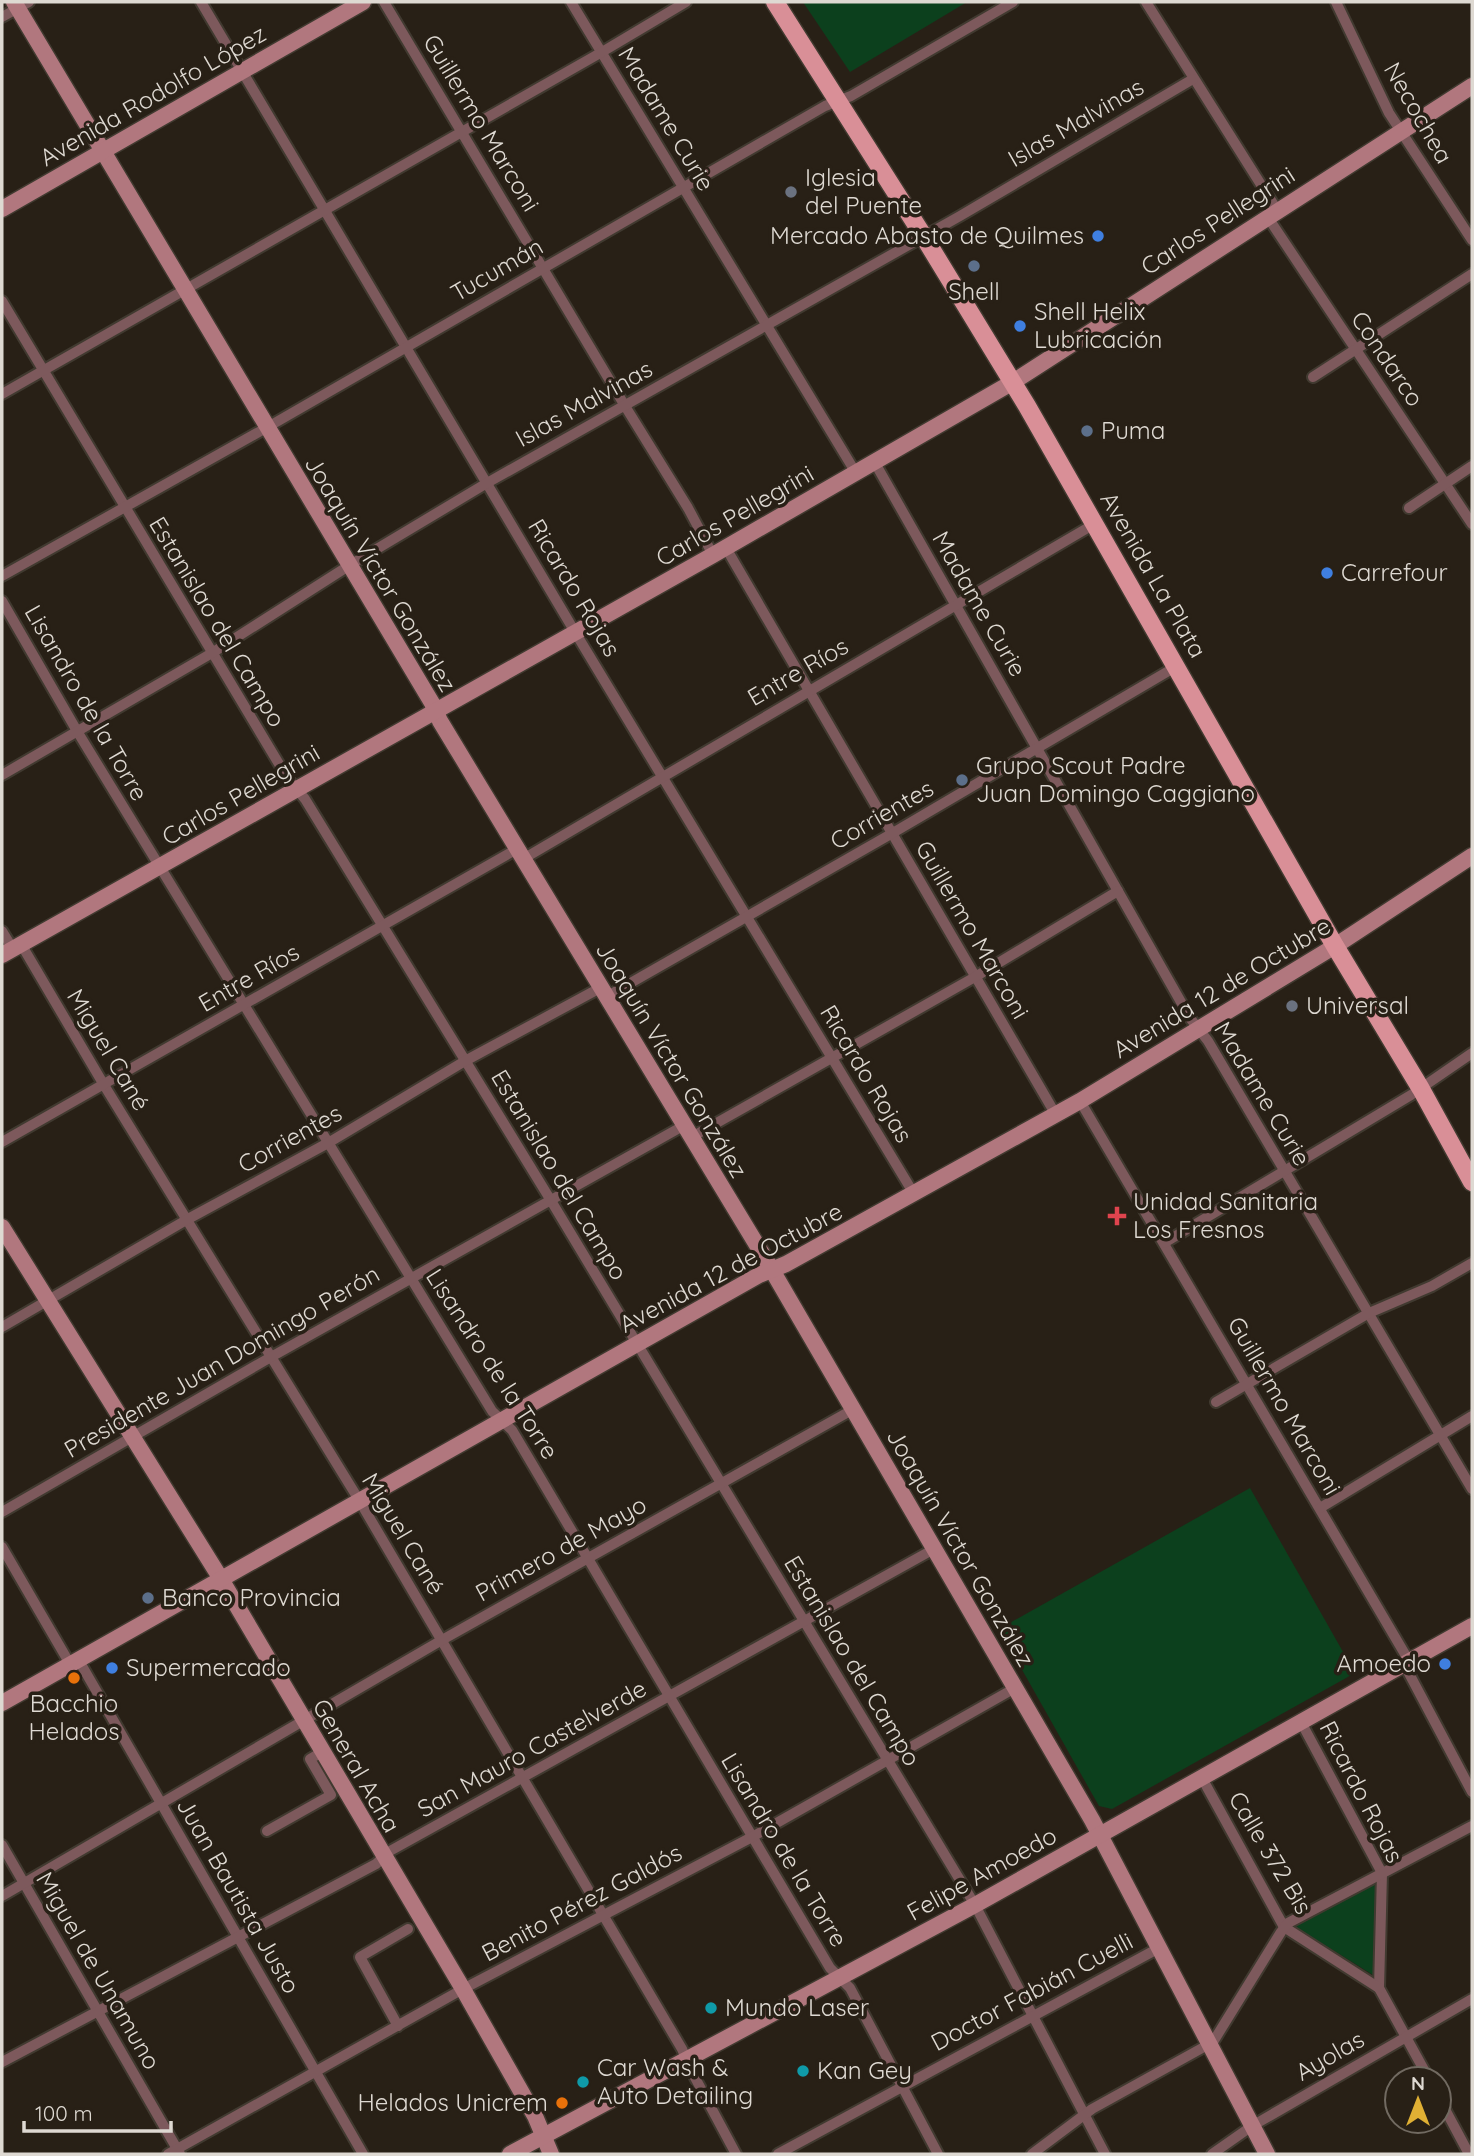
<svg xmlns="http://www.w3.org/2000/svg" width="1474" height="2156" font-family="Quicksand,sans-serif">
	<style>
		.green { fill: #0c401d }
		.lines { fill: none; stroke-linecap: round; stroke-linejoin: round }
		.street-casing { stroke: #413a30; stroke-width: 14 }
		.secondary-casing { stroke: #413a30; stroke-width: 19 }
		.primary-casing { stroke: #413a30; stroke-width: 21 }
		.street { stroke: #7d595c; stroke-width: 10 }
		.secondary { stroke: #b1777e; stroke-width: 16 }
		.primary { stroke: #d98f97; stroke-width: 18 }
		.worship-dot { fill: #6b7280; stroke: #282016; stroke-width: 2.5 }
		.shop-dot { fill: #3f7fe0; stroke: #282016; stroke-width: 2.5 }
		.service-dot { fill: #5c6f8a; stroke: #282016; stroke-width: 2.5 }
		.health-dot { fill: #e0444e; stroke: #282016; stroke-width: 2.5 }
		.food-dot { fill: #e8710a; stroke: #282016; stroke-width: 2.5 }
		.culture-dot { fill: #0f9aa8; stroke: #282016; stroke-width: 2.5 }
		.labels { text-anchor: middle; stroke-width: 7; stroke-linejoin: round; paint-order: stroke }
		.street-label { font-size: 24px; fill: #ded9d2; stroke: #282016 }
		.poi-label { font-size: 24px; fill: #ded9d2; stroke: #282016; text-anchor: start }
	</style>
	<rect width="100%" height="100%" fill="#282016"/>
	<g class="green">
		<polygon points="803,2 967,2 850,72"/>
		<polygon points="1250,1488 1355,1673 1112,1809 1099,1806 999,1629"/>
		<polygon points="1376,1882 1373,1975 1294,1926"/>
	</g>
	<g class="lines">
		<defs>
			<g id="street">
				<polyline points="201,2 575,632 914,1194"/>
				<polyline points="384,2 625,406 688,508 713,555"/>
				<polyline points="571,2 856,473"/>
				<polyline points="1146,2 1277,210"/>
				<polyline points="1336,2 1389,113 1472,240"/>
				<polyline points="2,17 29,2"/>
				<polyline points="1267,216 1472,524"/>
				<polyline points="2,301 288,779 305,799 550,1199 975,1905 1105,2154"/>
				<polyline points="1313,377 1472,274"/>
				<polyline points="2,394 602,52 686,2"/>
				<polyline points="875,463 1190,1018 1208,1041 1472,1489"/>
				<polyline points="1409,508 1472,466"/>
				<polyline points="726,548 1056,1115"/>
				<polyline points="2,576 266,428 825,106 851,96 1013,2"/>
				<polyline points="2,601 77,731 492,1411 512,1430 830,1968 850,1988 938,2154"/>
				<polyline points="2,775 212,653 350,565 487,483 960,216 1193,79"/>
				<polyline points="523,859 1096,523"/>
				<polyline points="2,931 13,949"/>
				<polyline points="21,944 104,1085 359,1500 682,2049 692,2072 736,2154"/>
				<polyline points="606,997 891,834 1177,666"/>
				<polyline points="1080,1101 1409,1661"/>
				<polyline points="690,1138 975,977 1118,891"/>
				<polyline points="2,1142 517,849"/>
				<polyline points="1164,1243 1411,1095 1472,1053"/>
				<polyline points="2,1327 188,1219 328,1143 465,1061 600,988"/>
				<polyline points="1216,1402 1369,1313 1432,1286 1472,1263"/>
				<polyline points="1320,1508 1472,1416"/>
				<polyline points="2,1512 271,1357 683,1126"/>
				<polyline points="2,1547 70,1664"/>
				<polyline points="78,1659 363,2154"/>
				<polyline points="1404,1664 1472,1792"/>
				<polyline points="1301,1722 1382,1873 1379,1988 1429,2079"/>
				<polyline points="1202,1778 1284,1927 1379,1988"/>
				<polyline points="267,1831 331,1795 310,1759 322,1752"/>
				<polyline points="2,1845 180,2154"/>
				<polyline points="2,1896 442,1640 852,1410"/>
				<polyline points="398,2026 360,1957 408,1929"/>
				<polyline points="2,2062 376,1864 390,1851 934,1549"/>
				<polyline points="1439,2098 1469,2154"/>
				<polyline points="168,2154 463,1989 752,1837 1015,1688"/>
				<polyline points="778,2154 1159,1948"/>
				<polyline points="1032,2154 1092,2109 1213,2042 1281,1932 1288,1923 1472,1826"/>
				<polyline points="1212,2154 1252,2126 1472,1999"/>
			</g>
			<g id="secondary">
				<polyline points="14,2 432,703 440,721 772,1270 1092,1820 1267,2154"/>
				<polyline points="2,209 363,2"/>
				<polyline points="2,955 713,555 1013,382 1472,86"/>
				<polyline points="2,1227 221,1579 463,1989 535,2116 551,2154"/>
				<polyline points="2,1703 759,1275 786,1264 1080,1101 1335,946 1472,856"/>
				<polyline points="510,2154 975,1905 1472,1626"/>
			</g>
			<polyline id="primary" points="775,2 924,237 1027,406 1335,946 1421,1089 1472,1182"/>
		</defs>
		<use href="#street" class="street-casing"/>
		<use href="#secondary" class="secondary-casing"/>
		<use href="#primary" class="primary-casing"/>
		<use href="#street" class="street"/>
		<use href="#secondary" class="secondary"/>
		<use href="#primary" class="primary"/>
	</g>
	<g class="worship-dot">
		<circle cx="791" cy="192" r="7"/>
		<circle cx="1292" cy="1006" r="7"/>
	</g>
	<g class="shop-dot">
		<circle cx="1098" cy="236" r="7"/>
		<circle cx="1020" cy="326" r="7"/>
		<circle cx="1327" cy="573" r="7"/>
		<circle cx="1445" cy="1664" r="7"/>
		<circle cx="112" cy="1668" r="7"/>
	</g>
	<g class="service-dot">
		<circle cx="974" cy="266" r="7"/>
		<circle cx="1087" cy="431" r="7"/>
		<circle cx="962" cy="780" r="7"/>
		<circle cx="148" cy="1598" r="7"/>
	</g>
	<path class="health-dot" d="M1113.5 1205.5h7v7h7v7h-7v7h-7v-7h-7v-7h7z"/>
	<g class="food-dot">
		<circle cx="74" cy="1678" r="7"/>
		<circle cx="562" cy="2103" r="7"/>
	</g>
	<g class="culture-dot">
		<circle cx="711" cy="2008" r="7"/>
		<circle cx="803" cy="2071" r="7"/>
		<circle cx="583" cy="2082" r="7"/>
	</g>
	<g class="labels">
		<g class="street-label">
			<text transform="translate(153 96) rotate(-30)" y="8">Avenida Rodolfo López</text>
			<text transform="translate(1418 113) rotate(60)" y="8">Necochea</text>
			<text transform="translate(666 119) rotate(59)" y="8">Madame Curie</text>
			<text transform="translate(481 123) rotate(59)" y="8">Guillermo Marconi</text>
			<text transform="translate(1076 123) rotate(-30)" y="8">Islas Malvinas</text>
			<text transform="translate(1218 221) rotate(-33)" y="8">Carlos Pellegrini</text>
			<text transform="translate(497 270) rotate(-30)" y="8">Tucumán</text>
			<text transform="translate(1387 359) rotate(56)" y="8">Condarco</text>
			<text transform="translate(584 404) rotate(-29)" y="8">Islas Malvinas</text>
			<text transform="translate(735 516) rotate(-30)" y="8">Carlos Pellegrini</text>
			<text transform="translate(380 574) rotate(59)" y="8">Joaquín Víctor González</text>
			<text transform="translate(1153 575) rotate(60)" y="8">Avenida La Plata</text>
			<text transform="translate(574 588) rotate(59)" y="8">Ricardo Rojas</text>
			<text transform="translate(979 604) rotate(60)" y="8">Madame Curie</text>
			<text transform="translate(217 622) rotate(59)" y="8">Estanislao del Campo</text>
			<text transform="translate(798 672) rotate(-30)" y="8">Entre Ríos</text>
			<text transform="translate(86 703) rotate(60)" y="8">Lisandro de la Torre</text>
			<text transform="translate(241 795) rotate(-30)" y="8">Carlos Pellegrini</text>
			<text transform="translate(882 815) rotate(-30)" y="8">Corrientes</text>
			<text transform="translate(972 930) rotate(60)" y="8">Guillermo Marconi</text>
			<text transform="translate(249 978) rotate(-30)" y="8">Entre Ríos</text>
			<text transform="translate(1222 988) rotate(-31)" y="8">Avenida 12 de Octubre</text>
			<text transform="translate(108 1050) rotate(59)" y="8">Miguel Cané</text>
			<text transform="translate(671 1060) rotate(59)" y="8">Joaquín Víctor González</text>
			<text transform="translate(866 1074) rotate(59)" y="8">Ricardo Rojas</text>
			<text transform="translate(1262 1094) rotate(59)" y="8">Madame Curie</text>
			<text transform="translate(290 1139) rotate(-29)" y="8">Corrientes</text>
			<text transform="translate(559 1175) rotate(59)" y="8">Estanislao del Campo</text>
			<text transform="translate(731 1268) rotate(-28)" y="8">Avenida 12 de Octubre</text>
			<text transform="translate(222 1362) rotate(-30)" y="8">Presidente Juan Domingo Perón</text>
			<text transform="translate(492 1364) rotate(57)" y="8">Lisandro de la Torre</text>
			<text transform="translate(1284 1406) rotate(60)" y="8">Guillermo Marconi</text>
			<text transform="translate(403 1534) rotate(59)" y="8">Miguel Cané</text>
			<text transform="translate(960 1548) rotate(60)" y="8">Joaquín Víctor González</text>
			<text transform="translate(561 1549) rotate(-29)" y="8">Primero de Mayo</text>
			<text transform="translate(852 1661) rotate(59)" y="8">Estanislao del Campo</text>
			<text transform="translate(532 1749) rotate(-29)" y="8">San Mauro Castelverde</text>
			<text transform="translate(356 1766) rotate(60)" y="8">General Acha</text>
			<text transform="translate(1361 1792) rotate(63)" y="8">Ricardo Rojas</text>
			<text transform="translate(784 1850) rotate(59)" y="8">Lisandro de la Torre</text>
			<text transform="translate(1270 1853) rotate(59)" y="8">Calle 372 Bis</text>
			<text transform="translate(982 1874) rotate(-29)" y="8">Felipe Amoedo</text>
			<text transform="translate(238 1896) rotate(60)" y="8">Juan Bautista Justo</text>
			<text transform="translate(582 1903) rotate(-28)" y="8">Benito Pérez Galdós</text>
			<text transform="translate(98 1971) rotate(60)" y="8">Miguel de Unamuno</text>
			<text transform="translate(1032 1992) rotate(-28)" y="8">Doctor Fabián Cuelli</text>
			<text transform="translate(1330 2056) rotate(-30)" y="8">Ayolas</text>
		</g>
		<g class="poi-label">
			<text x="805" y="186">Iglesia<tspan x="805" dy="28">del Puente</tspan></text>
			<text x="1084" y="244" text-anchor="end">Mercado Abasto de Quilmes</text>
			<text x="974" y="300" text-anchor="middle">Shell</text>
			<text x="1034" y="320">Shell Helix<tspan x="1034" dy="28">Lubricación</tspan></text>
			<text x="1101" y="439">Puma</text>
			<text x="1341" y="581">Carrefour</text>
			<text x="976" y="774">Grupo Scout Padre<tspan x="976" dy="28">Juan Domingo Caggiano</tspan></text>
			<text x="1306" y="1014">Universal</text>
			<text x="1133" y="1210">Unidad Sanitaria<tspan x="1133" dy="28">Los Fresnos</tspan></text>
			<text x="162" y="1606">Banco Provincia</text>
			<text x="1431" y="1672" text-anchor="end">Amoedo</text>
			<text x="126" y="1676">Supermercado</text>
			<text x="74" y="1712" text-anchor="middle">Bacchio<tspan x="74" dy="28">Helados</tspan></text>
			<text x="725" y="2016">Mundo Laser</text>
			<text x="597" y="2076">Car Wash &amp;<tspan x="597" dy="28">Auto Detailing</tspan></text>
			<text x="817" y="2079">Kan Gey</text>
			<text x="548" y="2111" text-anchor="end">Helados Unicrem</text>
		</g>
	</g>
	<rect width="1474" height="2156" fill="none" stroke="#ded9d2" stroke-width="7"/>
	<g transform="translate(1418 2100)"><circle r="33" fill="#282016" stroke="#716a61" stroke-width="2"/>
	<path d="M0-5L12 26L0 18L-12 26Z" fill="#e0b034"/>
	<text y="-10" font-size="19" font-weight="bold" text-anchor="middle" fill="#ded9d2">N</text>
	</g>
	<path d="M24 2121v10h147v-10" fill="none" stroke="#ded9d2" stroke-width="3.5"/>
	<text x="35" y="2121" font-size="21" fill="#ded9d2" stroke="#282016" stroke-width="5" paint-order="stroke">100 m</text>
</svg>
